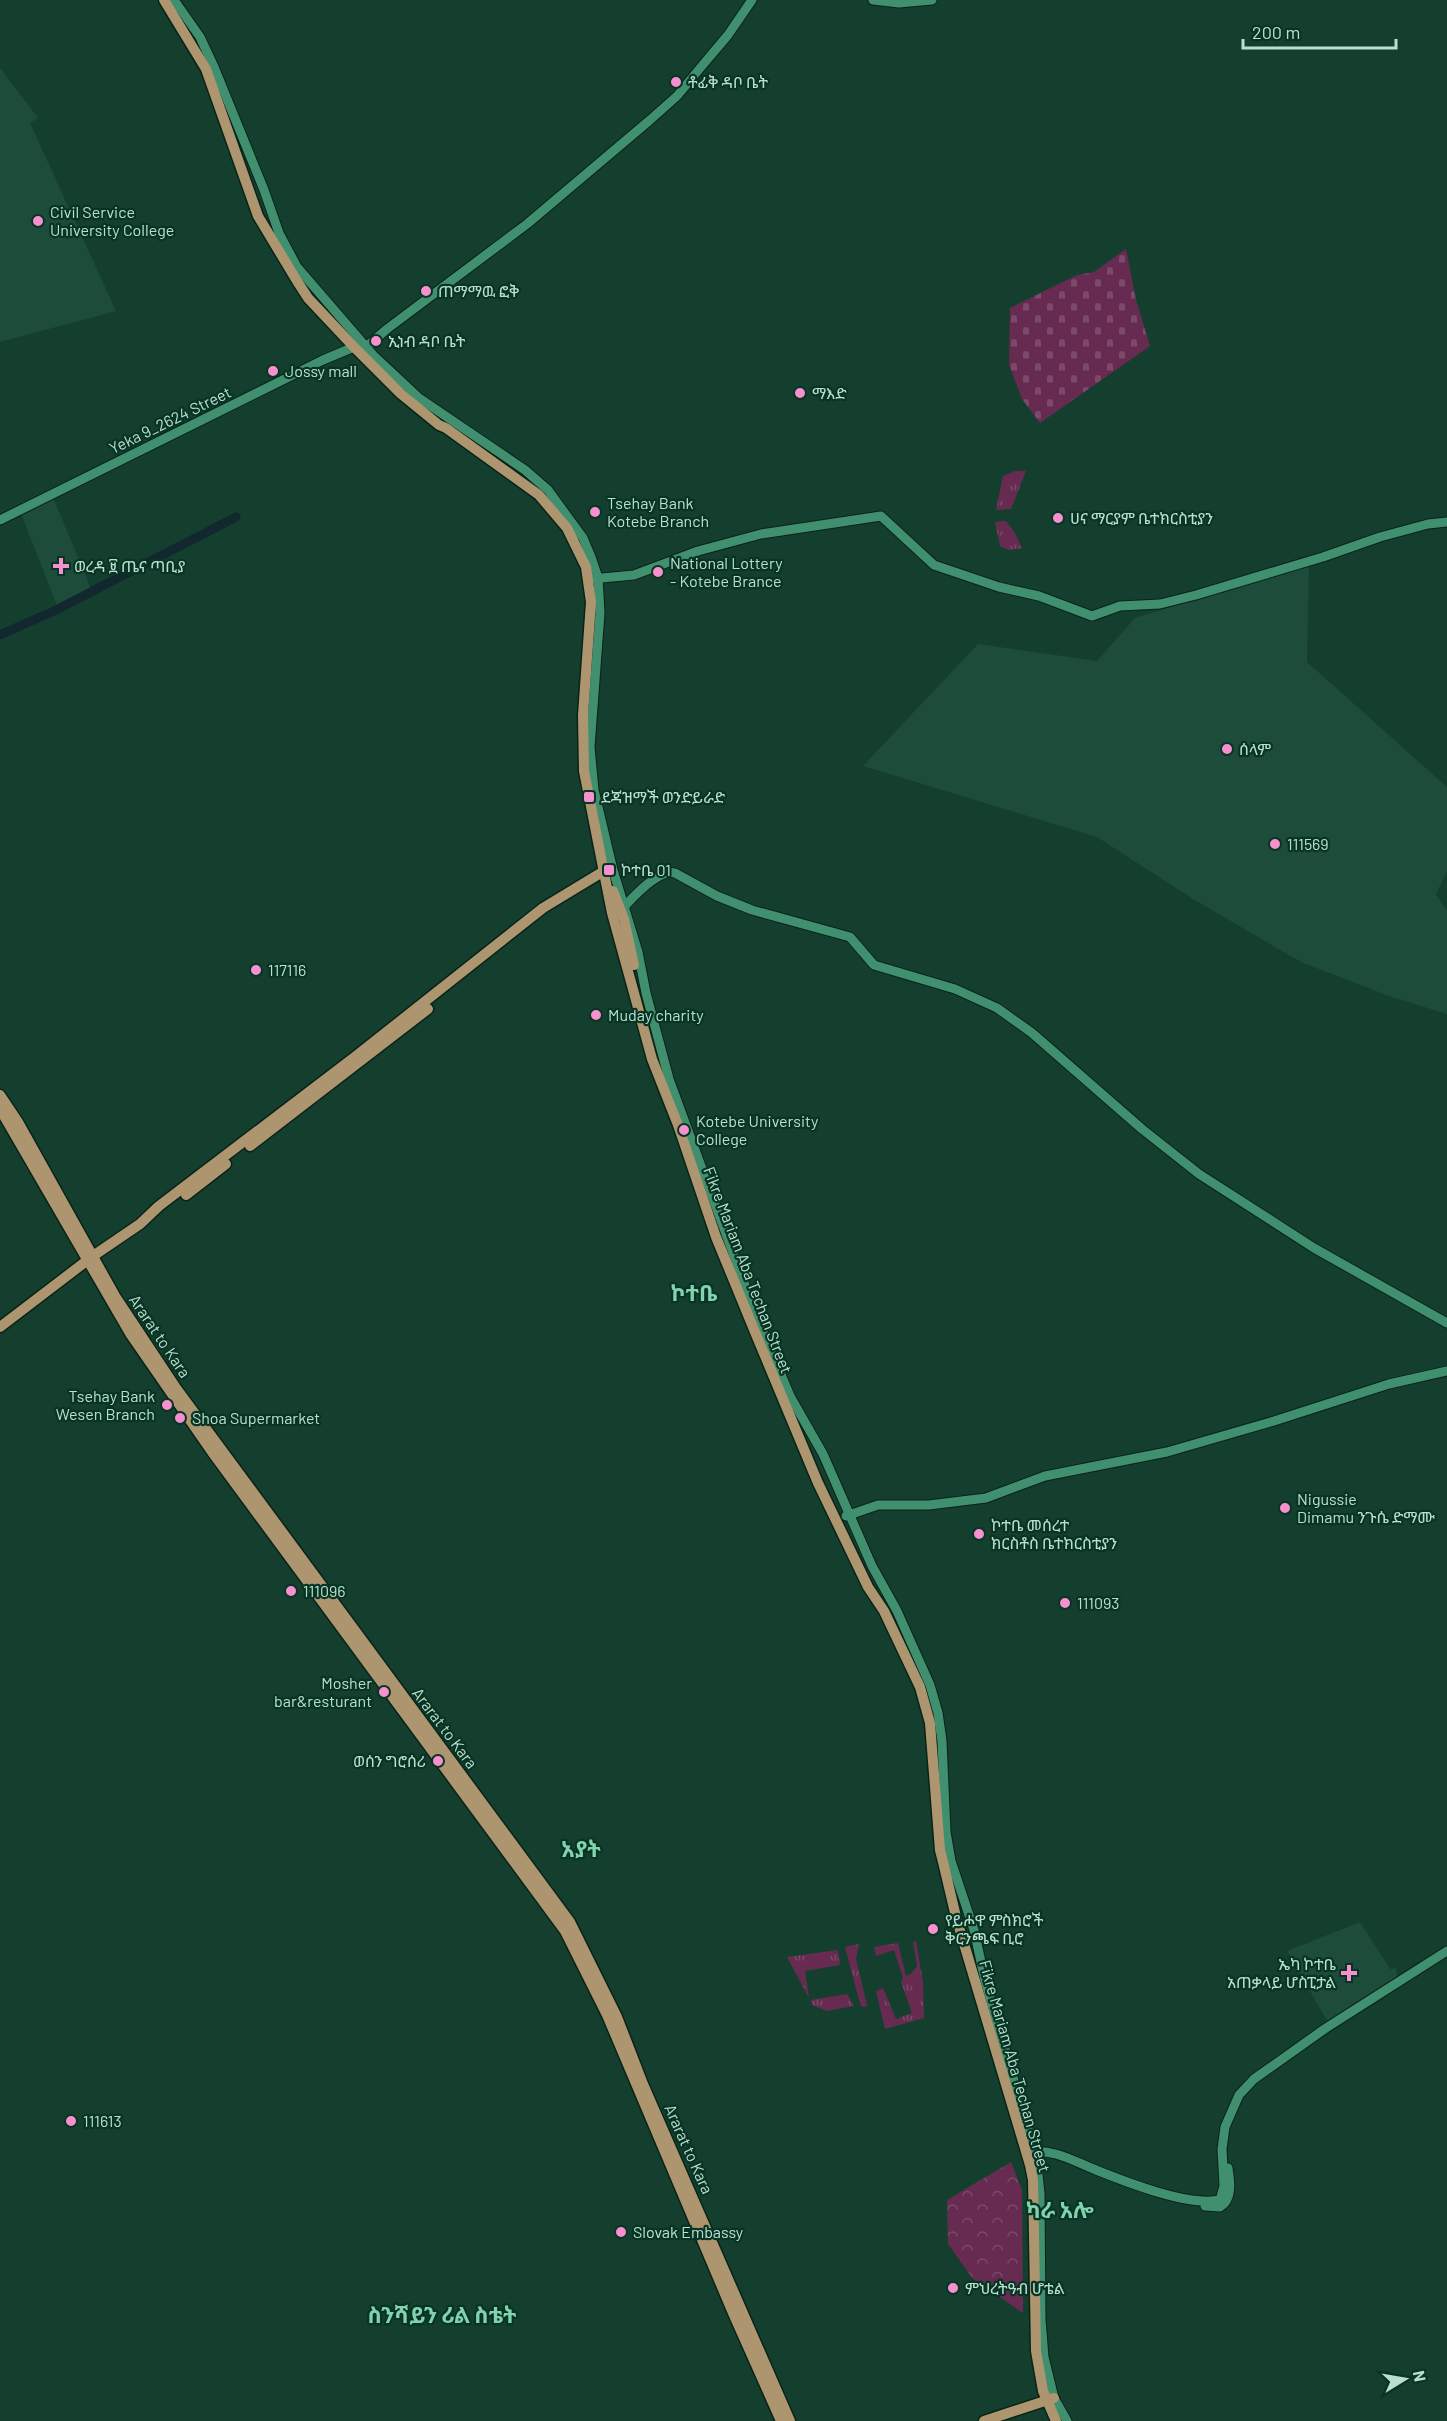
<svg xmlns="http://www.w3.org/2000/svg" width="1447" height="2421" font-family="Barlow,'Noto Sans Ethiopic',sans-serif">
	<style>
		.built { fill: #1d4d3a }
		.grass { fill: url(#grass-tufts) }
		.forest { fill: url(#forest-crowns) }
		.cemetery { fill: url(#cemetery-stones) }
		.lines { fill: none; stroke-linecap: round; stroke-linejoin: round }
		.river { stroke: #12272e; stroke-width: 9 }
		.secondary-casing { stroke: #092318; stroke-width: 11 }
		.primary-casing { stroke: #092318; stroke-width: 13 }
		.secondary { stroke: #40906f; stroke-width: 9 }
		.primary { stroke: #ad956f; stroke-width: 10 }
		.poi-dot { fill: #f790ce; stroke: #073424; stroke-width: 2 }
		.labels { text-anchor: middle; stroke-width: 4.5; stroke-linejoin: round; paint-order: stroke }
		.poi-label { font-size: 16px; fill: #bae0cd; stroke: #073424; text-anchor: start }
		.street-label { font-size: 16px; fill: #bae0cd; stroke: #073424 }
		.district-label { font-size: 22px; font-weight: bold; fill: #83d2ae; stroke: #073424 }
	</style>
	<defs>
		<pattern id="grass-tufts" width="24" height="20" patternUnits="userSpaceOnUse" patternTransform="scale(1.5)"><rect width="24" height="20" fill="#672b51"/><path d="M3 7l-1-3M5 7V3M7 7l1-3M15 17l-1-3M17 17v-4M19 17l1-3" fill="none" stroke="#7b4969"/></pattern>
		<pattern id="forest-crowns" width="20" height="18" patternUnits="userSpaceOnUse" patternTransform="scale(1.5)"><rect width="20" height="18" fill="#672b51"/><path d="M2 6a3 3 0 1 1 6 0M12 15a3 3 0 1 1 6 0" fill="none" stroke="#7b4969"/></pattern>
		<pattern id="cemetery-stones" width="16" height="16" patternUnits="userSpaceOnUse" patternTransform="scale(1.5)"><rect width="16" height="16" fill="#672b51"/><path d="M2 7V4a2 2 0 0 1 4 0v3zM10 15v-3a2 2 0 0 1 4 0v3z" fill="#7b4969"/></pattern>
	</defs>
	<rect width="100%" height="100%" fill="#143f2e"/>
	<g class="built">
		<polygon points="0,68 38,118 30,123 116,311 0,342"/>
		<polygon points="52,495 92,591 58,608 20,511"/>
		<polygon points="1309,564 1307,662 1447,787 1447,871 1436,894 1447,911 1447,1014 1389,996 1301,962 1193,899 1097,837 863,766 978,644 1097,661 1135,618"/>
		<polygon points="1360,1922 1390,1969 1396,1968 1397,1978 1329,2024 1287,1951"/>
	</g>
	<g class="grass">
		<polygon points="1015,471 1026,471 1011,509 996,510 1003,476"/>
		<polygon points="1006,521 1015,533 1022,548 1009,550 1000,546 995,522"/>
		<polygon points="916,1941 923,1982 924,2018 885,2029 876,1991 883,1988 896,2019 912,2013 901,1982 903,1978 894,1950 876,1956 874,1947 898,1943 906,1976 912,1973 917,1966 913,1942"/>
		<polygon points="859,1944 856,1959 867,2005 866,2007 862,2007 859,2000 845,1947"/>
		<polygon points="838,1950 840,1965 805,1971 809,1998 787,1957"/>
		<polygon points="847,1994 854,2006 827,2011 812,2005 811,2000"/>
	</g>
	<polygon class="forest" points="1011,2162 1022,2190 1023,2313 973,2279 948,2244 947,2200"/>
	<polygon class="cemetery" points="1126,249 1136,300 1150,346 1040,423 1022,399 1009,365 1010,308 1077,275 1094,272"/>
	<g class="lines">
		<polyline class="river" points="0,635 56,610 236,517"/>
		<defs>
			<g id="secondary">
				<polyline points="174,0 200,37 214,67 264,190 279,233 297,267 373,355 419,398 525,470 548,490 583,538 591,557 598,578 600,613 590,747 594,790 613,870 638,952 646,993 669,1079 754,1310 790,1396 823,1454 872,1566 897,1611 930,1685 938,1713 942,1741 946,1832 951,1861 974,1930 985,1980 1036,2157 1040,2193 1041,2320 1044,2357 1054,2398 1067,2421"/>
				<polyline points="873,0 899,3 932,0"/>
				<polyline points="366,347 387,329 527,224 650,120 677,96 701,67 728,35 752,0"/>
				<polyline points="0,520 323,360 354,347"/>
				<polyline points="591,579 634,575 698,551 761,534 881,516 934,565 999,587 1039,596 1092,616 1120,606 1160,604 1196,595 1323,557 1380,537 1428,524 1447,522"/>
				<path d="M625,906C635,895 659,869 675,873L717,896L752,910L850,937L874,965L955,989L997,1008L1032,1033L1142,1129L1199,1174L1314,1248L1447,1323"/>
				<polyline points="846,1516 878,1505 929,1505 986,1498 1045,1476 1167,1452 1274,1421 1389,1384 1447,1371"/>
				<path d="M1030,2152C1055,2149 1073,2161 1096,2170C1126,2182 1189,2207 1220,2200L1224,2186L1222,2149L1225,2127L1239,2095L1254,2079L1326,2028L1447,1951"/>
				<path d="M1205,2206L1220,2207C1233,2199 1230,2181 1228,2168"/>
			</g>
			<g id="primary">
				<polyline points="164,0 206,69 258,216 297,281 308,298 354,347 401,394 439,425 446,428 539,495 567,528 586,567 591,602 583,715 584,771 612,913 634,993 652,1059 678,1125 716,1237 755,1332 818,1483 868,1587 884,1611 920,1687 930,1723 940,1850 944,1866 956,1917 1030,2165 1033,2180 1036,2351 1043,2391 1056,2421"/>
				<polyline points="613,891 624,919 634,965"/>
				<polyline points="0,1095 18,1122 115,1296 176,1388 570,1922 617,2017 643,2084 790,2421"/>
				<polyline points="0,1109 131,1335 212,1452 565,1931 607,2015 733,2313 781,2421"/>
				<polyline points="250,1146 428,1009"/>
				<polyline points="186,1195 226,1164"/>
				<polyline points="0,1327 93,1256 140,1224 159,1206 356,1056 543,908 604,871"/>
				<polyline points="984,2421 1054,2398"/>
			</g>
		</defs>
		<use href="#secondary" class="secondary-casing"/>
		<use href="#primary" class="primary-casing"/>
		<use href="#secondary" class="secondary"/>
		<use href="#primary" class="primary"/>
	</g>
	<g class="poi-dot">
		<circle cx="676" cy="82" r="6"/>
		<circle cx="38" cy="221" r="6"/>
		<circle cx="426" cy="291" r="6"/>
		<circle cx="376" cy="341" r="6"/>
		<circle cx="273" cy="371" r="6"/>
		<circle cx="800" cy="393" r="6"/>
		<circle cx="595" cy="512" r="6"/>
		<circle cx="1058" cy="518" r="6"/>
		<path d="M58 557h6v6h6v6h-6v6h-6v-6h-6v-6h6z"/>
		<circle cx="658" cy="572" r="6"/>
		<circle cx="1227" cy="749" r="6"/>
		<rect x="583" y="791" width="12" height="12" rx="3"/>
		<circle cx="1275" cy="844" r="6"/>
		<rect x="603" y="864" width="12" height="12" rx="3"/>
		<circle cx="256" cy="970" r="6"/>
		<circle cx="596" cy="1015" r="6"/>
		<circle cx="684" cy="1130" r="6"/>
		<circle cx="167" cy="1405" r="6"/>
		<circle cx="180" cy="1418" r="6"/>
		<circle cx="1285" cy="1508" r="6"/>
		<circle cx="979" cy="1534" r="6"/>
		<circle cx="291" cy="1591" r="6"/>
		<circle cx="1065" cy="1603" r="6"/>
		<circle cx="384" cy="1692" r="6"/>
		<circle cx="438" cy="1761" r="6"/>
		<circle cx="933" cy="1929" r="6"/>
		<path d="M1346 1964h6v6h6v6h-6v6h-6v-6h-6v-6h6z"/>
		<circle cx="71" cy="2121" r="6"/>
		<circle cx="621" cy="2232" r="6"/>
		<circle cx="953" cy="2288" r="6"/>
	</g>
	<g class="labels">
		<g class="poi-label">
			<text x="688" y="88">ቶፊቅ ዳቦ ቤት</text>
			<text x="50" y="218">Civil Service<tspan x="50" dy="18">University College</tspan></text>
			<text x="438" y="297">ጠማማዉ ፎቅ</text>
			<text x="388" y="347">ኢነብ ዳቦ ቤት</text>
			<text x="285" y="377">Jossy mall</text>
			<text x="812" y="399">ማእድ</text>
			<text x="607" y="509">Tsehay Bank<tspan x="607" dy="18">Kotebe Branch</tspan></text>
			<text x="1070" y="524">ሀና ማርያም ቤተክርስቲያን</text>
			<text x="670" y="569">National Lottery<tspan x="670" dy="18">- Kotebe Brance</tspan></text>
			<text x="74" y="572">ወረዳ ፱ ጤና ጣቢያ</text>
			<text x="1239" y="755">ሰላም</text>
			<text x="601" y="803">ደጃዝማች ወንድይራድ</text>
			<text x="1287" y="850">111569</text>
			<text x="621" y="876">ኮተቤ 01</text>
			<text x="268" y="976">117116</text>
			<text x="608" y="1021">Muday charity</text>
			<text x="696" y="1127">Kotebe University<tspan x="696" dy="18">College</tspan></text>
			<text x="155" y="1402" text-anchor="end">Tsehay Bank<tspan x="155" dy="18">Wesen Branch</tspan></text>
			<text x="192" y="1424">Shoa Supermarket</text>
			<text x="1297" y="1505">Nigussie<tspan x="1297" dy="18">Dimamu ንጉሴ ድማሙ</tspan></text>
			<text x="991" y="1531">ኮተቤ መሰረተ<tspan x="991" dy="18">ክርስቶስ ቤተክርስቲያን</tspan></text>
			<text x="303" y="1597">111096</text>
			<text x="1077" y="1609">111093</text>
			<text x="372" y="1689" text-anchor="end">Mosher<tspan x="372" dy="18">bar&amp;resturant</tspan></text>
			<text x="426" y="1767" text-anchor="end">ወሰን ግሮሰሪ</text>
			<text x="945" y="1926">የይሖዋ ምስክሮች<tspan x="945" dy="18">ቅርንጫፍ ቢሮ</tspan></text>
			<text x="1336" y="1970" text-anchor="end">ኤካ ኮተቤ<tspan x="1336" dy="18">አጠቃላይ ሆስፒታል</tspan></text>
			<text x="83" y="2127">111613</text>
			<text x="633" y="2238">Slovak Embassy</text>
			<text x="965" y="2294">ምህረትዓብ ሆቴል</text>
		</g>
		<g class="street-label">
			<text transform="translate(170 420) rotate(-26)" y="6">Yeka 9_2624 Street</text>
			<text transform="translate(748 1270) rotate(69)" y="6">Fikre Mariam Aba Techan Street</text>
			<text transform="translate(160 1336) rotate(56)" y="6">Ararat to Kara</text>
			<text transform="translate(445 1728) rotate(53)" y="6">Ararat to Kara</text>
			<text transform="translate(1015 2066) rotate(74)" y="6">Fikre Mariam Aba Techan Street</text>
			<text transform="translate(689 2149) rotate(66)" y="6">Ararat to Kara</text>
		</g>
		<g class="district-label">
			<text x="694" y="1301">ኮተቤ</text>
			<text x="581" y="1857">አያት</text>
			<text x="1060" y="2218">ካራ አሎ</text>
			<text x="442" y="2323">ስንሻይን ሪል ስቴት</text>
		</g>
	</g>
	<g transform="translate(1405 2379) rotate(79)" stroke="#073424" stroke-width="4.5" paint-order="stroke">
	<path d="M0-4.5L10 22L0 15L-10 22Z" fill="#bae0cd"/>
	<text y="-9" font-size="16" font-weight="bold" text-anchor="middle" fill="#bae0cd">N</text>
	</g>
	<path d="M1243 39v9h153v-9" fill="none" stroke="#bae0cd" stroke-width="3"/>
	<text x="1252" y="39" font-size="18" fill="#bae0cd" stroke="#073424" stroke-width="4.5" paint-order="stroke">200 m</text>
</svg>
